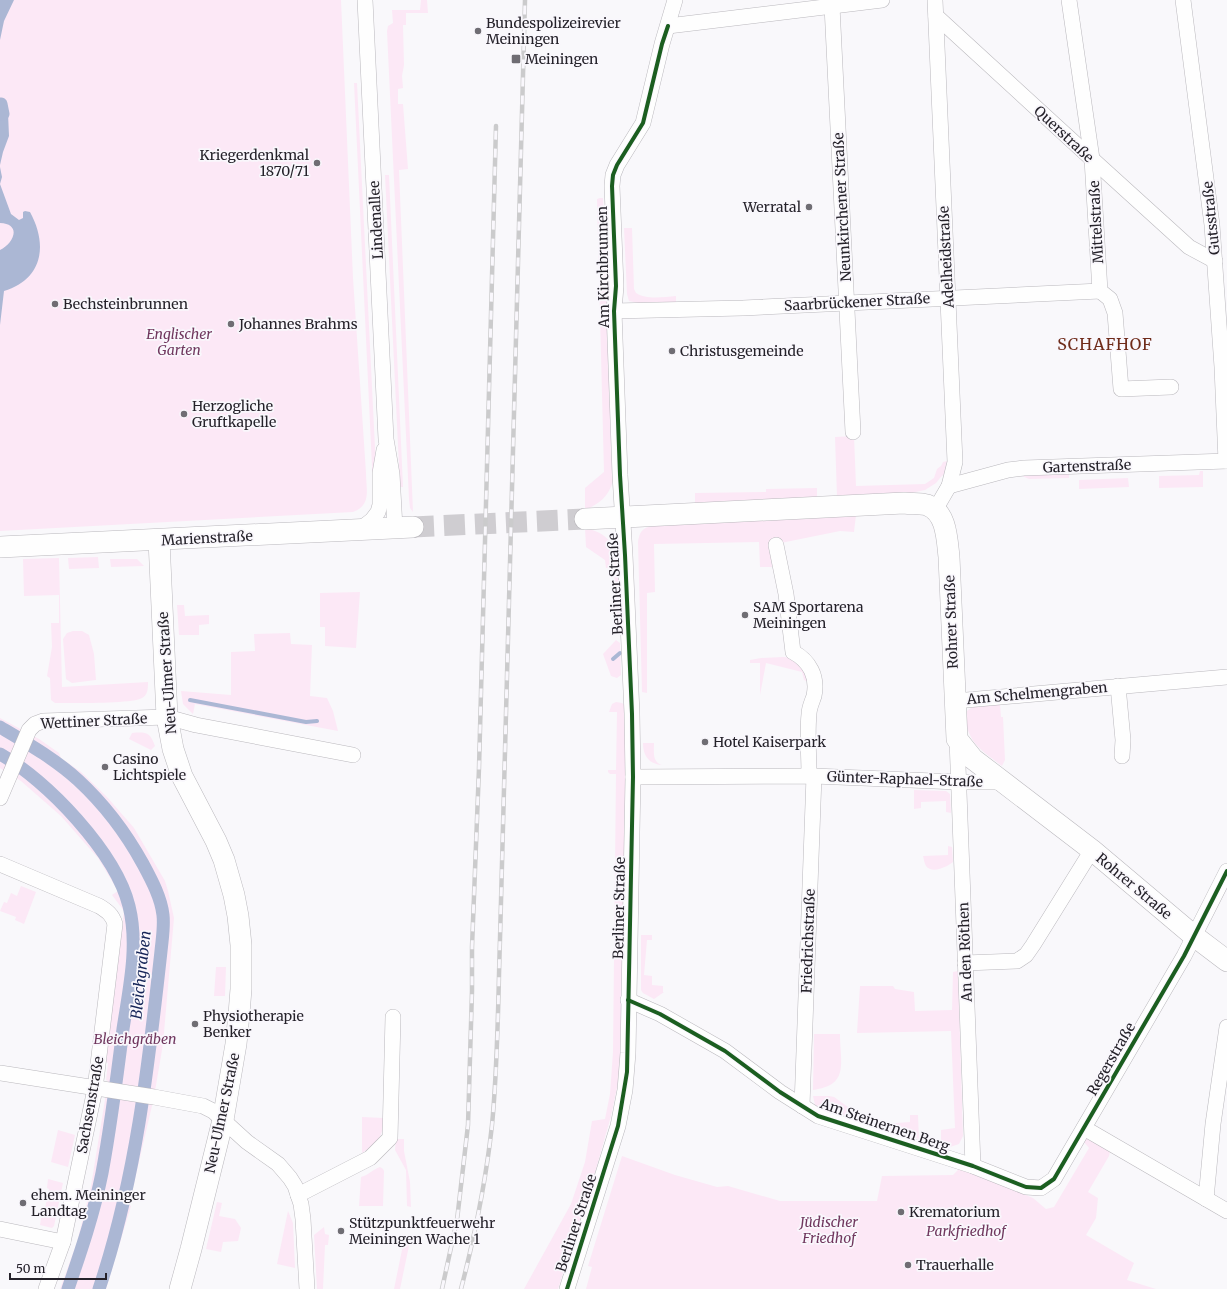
<svg xmlns="http://www.w3.org/2000/svg" width="1227" height="1289" font-family="Merriweather,serif">
	<style>
		.green { fill: #fce8f6 }
		.water { fill: #abb7d4 }
		.lines { fill: none; stroke-linecap: round; stroke-linejoin: round }
		.stream { stroke: #abb7d4; stroke-width: 4 }
		.canal { stroke: #abb7d4; stroke-width: 13 }
		.secondary-tunnel { stroke: #cfcdd1; stroke-width: 21; stroke-dasharray: 21 10; stroke-linecap: butt }
		.minor-casing { stroke: #bab8bd; stroke-width: 16 }
		.secondary-casing { stroke: #bab8bd; stroke-width: 22 }
		.minor { stroke: #fefefe; stroke-width: 15 }
		.secondary { stroke: #fefefe; stroke-width: 21 }
		.rail-casing { stroke: #cbcbcc; stroke-width: 4.5 }
		.rail { stroke: #f9f7fc; stroke-width: 3; stroke-dasharray: 9; stroke-linecap: butt }
		.cycleway-casing { stroke: #f9f7fc; stroke-width: 6 }
		.cycleway { stroke: #1b5e20; stroke-width: 4 }
		.poi-dot { fill: #6f6d73; stroke: #f9f7fc; stroke-width: 1.5 }
		.labels { text-anchor: middle; stroke-width: 3.5; stroke-linejoin: round; paint-order: stroke }
		.poi-label { font-size: 14px; fill: #25222a; stroke: #f9f7fc; text-anchor: start }
		.street-label { font-size: 14px; fill: #25222a; stroke: #f9f7fc }
		.park-label { font-size: 14px; font-style: italic; fill: #70375e; stroke: #f9f7fc }
		.water-label { font-size: 15px; font-style: italic; fill: #142457; stroke: #f9f7fc }
		.quarter-label { font-size: 16px; letter-spacing: 1px; fill: #6f2c1a; stroke: #f9f7fc }
	</style>
	<rect width="100%" height="100%" fill="#f9f8fb"/>
	<g class="green">
		<path d="M0,0H341L353,278L366,473C366,489 372,505 353,512L0,531Z"/>
		<polygon points="421,0 427,0 428,13 406,13 406,25 403,25 404,65 402,76 403,88 398,89 398,104 403,104 408,169 399,170 413,512 410,508 409,499 387,31 388,26 393,23 392,10 420,10"/>
		<polygon points="354,83 357,83 377,488 373,488"/>
		<polygon points="385,175 389,175 403,487 400,487"/>
		<path d="M600,198H603L613,481C609,496 599,504 585,510V488L604,472L597,199Z"/>
		<path d="M624,228H632L634,289L636,293C647,300 663,297 676,296V302L638,303L629,301L627,294Z"/>
		<polygon points="854,436 856,486 925,484 934,478 937,469 941,466 943,462 947,461 944,474 940,478 936,483 925,490 911,493 837,497 835,437"/>
		<polygon points="1200,471 1203,471 1203,487 1159,488 1159,476 1199,475"/>
		<polygon points="1069,473 1069,478 1029,479 1020,475"/>
		<polygon points="1128,478 1129,487 1079,489 1079,480"/>
		<polygon points="817,488 817,498 695,504 695,493 766,492 766,489"/>
		<path d="M856,515L854,532L840,531L771,545L772,567H760L759,542L654,544L655,592L647,593V693L642,692L638,542C640,530 643,528 655,525Z"/>
		<path d="M585,528C615,534 618,554 619,580C619,592 620,605 621,618L616,617L614,568H606L605,560L586,547Z"/>
		<polygon points="98,557 99,568 69,569 68,558"/>
		<path d="M59,558L62,687L148,682C148,688 148,695 142,698C133,704 69,703 55,703L51,700L50,678L47,676L52,647L51,623H59V595L24,596L23,559Z"/>
		<polygon points="110,559 137,559 144,566 111,567"/>
		<polygon points="360,592 356,648 325,646 325,627 320,627 320,593"/>
		<polygon points="177,605 184,605 185,616 209,615 209,624 199,625 199,635 179,635"/>
		<polygon points="73,631 82,631 89,635 94,654 96,680 72,683 66,679 63,639 67,633"/>
		<polygon points="290,633 291,644 312,645 310,696 327,698 333,711 338,731 195,704 193,714 183,704 181,691 231,695 231,652 255,651 254,634"/>
		<polygon points="616,640 620,643 621,675 617,678 611,676 603,654"/>
		<path d="M783,657C801,658 803,667 809,682L804,680L802,672L766,663L760,695V663H750V660L761,658Z"/>
		<polygon points="616,702 622,703 626,706 622,1025 619,1078 611,1116 596,1169 558,1289 524,1289 571,1204 585,1162 592,1121 605,1119 610,1094 613,1052 616,774 610,774 608,772 608,770 616,770 617,712 609,712 612,704"/>
		<path d="M1000,704L1001,717H1003L1005,760L1002,766C980,749 969,744 964,715C971,703 988,705 1000,704Z"/>
		<polygon points="0,718 39,739 59,753 61,758 81,772 107,797 134,828 165,881 168,891 174,918 163,1044 154,1097 129,1205 131,1206 106,1289 60,1289 77,1242 91,1186 108,1081 106,1080 108,1063 105,1062 124,911 112,895 118,891 98,858 61,816 21,781 0,768"/>
		<path d="M132,733C146,732 150,732 155,746L151,750L129,739Z"/>
		<path d="M643,743H654C654,752 652,762 662,765C649,764 643,756 643,743Z"/>
		<polygon points="914,790 946,791 950,794 951,813 946,812 946,801 921,802 921,808 914,809"/>
		<path d="M948,846L952,847L953,862C947,867 932,874 926,866C924,863 924,859 923,856L948,855Z"/>
		<polygon points="21,886 36,892 24,924 15,920 16,917 0,911 4,902 7,903 11,893 17,896"/>
		<polygon points="641,935 652,935 652,940 647,940 644,975 652,976 652,985 663,986 663,992 664,992 654,999 643,993 641,990"/>
		<polygon points="216,967 226,967 225,996 214,996"/>
		<polygon points="958,971 963,1136 959,1144 950,1147 941,1145 941,1130 955,1128 951,1031 857,1033 860,986 893,986 895,989 914,992 915,1011 952,1010 953,972"/>
		<path d="M814,1034H840C840,1063 850,1085 813,1090Z"/>
		<polygon points="813,1096 829,1096 834,1097 862,1117 872,1119 878,1122 883,1124 910,1122 910,1115 918,1115 919,1139 821,1108 815,1105"/>
		<path d="M362,1117L384,1118C384,1135 377,1144 362,1153Z"/>
		<polygon points="58,1130 75,1135 68,1167 51,1162"/>
		<polygon points="1088,1137 1110,1151 1109,1156 1088,1192 1098,1198 1096,1218 1086,1235 1134,1263 1127,1280 1156,1289 586,1289 592,1267 588,1266 622,1156 675,1175 717,1187 728,1186 780,1201 877,1201 882,1176 953,1175 961,1167 1033,1198 1046,1209 1054,1207 1089,1148 1083,1141"/>
		<polygon points="396,1139 404,1139 404,1151 410,1182 411,1207 407,1206 406,1170 395,1150"/>
		<path d="M380,1167L383,1169L384,1171L383,1206H359L361,1177C369,1175 373,1169 380,1167Z"/>
		<polygon points="48,1179 63,1183 54,1226 52,1228 40,1225 41,1218 43,1218 49,1189 47,1188"/>
		<polygon points="217,1202 222,1203 219,1216 235,1219 241,1228 238,1241 223,1242 221,1252 206,1249"/>
		<polygon points="288,1211 293,1223 295,1268 277,1264"/>
		<polygon points="324,1227 325,1234 329,1235 328,1245 325,1245 323,1289 317,1289 314,1235"/>
		<polygon points="404,1240 410,1241 400,1289 394,1289"/>
	</g>
	<g class="water">
		<polygon points="0,0 14,0 4,21 0,40"/>
		<polygon points="8,113 9,136 3,152 0,165 0,114"/>
		<path d="M0,167L2,177L0,184L11,214L19,220L23,218V212L25,211L30,212C48,245 43,279 4,291L0,325V250C14,243 22,224 0,223Z"/>
	</g>
	<g class="lines">
		<g class="stream">
			<polyline points="613,659 620,653"/>
			<polyline points="190,700 306,722 317,721"/>
		</g>
		<g class="canal">
			<polyline points="1,104 3,114"/>
			<path d="M0,727C27,743 55,759 78,780C104,804 126,833 143,864C151,879 161,897 163,915C164,924 163,933 162,942C149,1060 137,1176 99,1289"/>
			<path d="M0,754C47,780 116,853 129,906C139,946 129,989 123,1029C117,1077 111,1125 102,1173C94,1213 81,1251 68,1289"/>
		</g>
		<polyline class="secondary-tunnel" points="413,527 585,519"/>
		<defs>
			<g id="minor">
				<polyline points="365,0 386,439 392,474 395,528"/>
				<polyline points="1069,0 1092,159 1100,291 1110,299 1115,313 1121,389 1171,387"/>
				<polyline points="1183,0 1212,225 1222,367 1226,461"/>
				<polyline points="832,6 853,432"/>
				<polyline points="936,16 1092,159 1189,247 1215,261"/>
				<polyline points="668,26 882,0"/>
				<polyline points="614,311 743,308 1100,291"/>
				<polyline points="949,486 1008,470 1024,468 1227,461"/>
				<polyline points="935,510 949,486 955,462 935,0"/>
				<polyline points="359,530 372,520 378,512 380,505 380,473 384,450"/>
				<path d="M776,545L786,594L793,652C810,661 818,677 814,696C812,702 809,708 809,714C807,734 809,756 809,776"/>
				<polyline points="1118,686 1123,740 1122,756"/>
				<polyline points="955,701 1227,677"/>
				<polyline points="957,739 973,1166"/>
				<polyline points="633,777 814,776 958,782 1002,782"/>
				<polyline points="0,798 29,730 35,724 43,721 167,717 196,725 353,755"/>
				<path d="M0,864L99,906C107,911 112,914 115,924L95,1089L63,1242L46,1289"/>
				<polyline points="965,963 1017,961 1026,955 1033,945 1092,850"/>
				<polyline points="628,1000 660,1014 725,1051 780,1092 818,1116 973,1166 1026,1187 1041,1188 1054,1179 1184,956 1227,871"/>
				<polyline points="0,1073 154,1097 203,1106 213,1111 247,1142 278,1164 290,1178 295,1186 301,1204 303,1219 307,1289"/>
				<polyline points="802,1106 814,776"/>
				<polyline points="1084,1128 1227,1211"/>
				<polyline points="298,1195 370,1158 390,1138 393,1017"/>
				<polyline points="1206,1199 1213,1124 1227,1027"/>
				<polyline points="0,1229 63,1242"/>
				<polyline points="567,1289 618,1126 625,1090 628,1053 633,777 632,714 625,555 620,475 614,311 616,286 612,186 613,175 617,165 643,123 662,44 675,0"/>
			</g>
			<g id="secondary">
				<path d="M585,519L904,503C912,504 920,503 927,505C947,512 947,540 949,557L957,739L973,759L1092,850L1194,936L1227,961"/>
				<polyline points="159,540 167,717 173,749 182,776 216,841 224,860 234,895 238,916 241,945 241,989 239,1014 236,1044 223,1120 191,1249 180,1289"/>
				<polyline points="0,547 413,527"/>
			</g>
		</defs>
		<use href="#minor" class="minor-casing"/>
		<use href="#secondary" class="secondary-casing"/>
		<use href="#minor" class="minor"/>
		<use href="#secondary" class="secondary"/>
		<defs>
			<g id="rail">
				<polyline points="442,1289 457,1220 468,1125 472,991 472,947 479,768 496,126"/>
				<path d="M461,1289C475,1235 486,1180 492,1125C498,1063 498,1001 500,939L525,0"/>
			</g>
		</defs>
		<use href="#rail" class="rail-casing"/>
		<use href="#rail" class="rail"/>
		<defs>
			<g id="cycleway">
				<polyline points="628,1000 660,1014 725,1051 780,1092 818,1116 973,1166 1026,1187 1041,1188 1054,1179 1184,956 1227,871"/>
				<polyline points="567,1289 618,1126 627,1072 633,777 632,714 625,555 620,475 614,311 616,286 612,186 613,175 617,165 643,123 662,44 668,26"/>
			</g>
		</defs>
		<use href="#cycleway" class="cycleway-casing"/>
		<use href="#cycleway" class="cycleway"/>
	</g>
	<g class="poi-dot">
		<circle cx="478" cy="31" r="4"/>
		<rect x="511" y="54" width="10" height="10" rx="2"/>
		<circle cx="317" cy="163" r="4"/>
		<circle cx="809" cy="207" r="4"/>
		<circle cx="55" cy="304" r="4"/>
		<circle cx="231" cy="324" r="4"/>
		<circle cx="672" cy="351" r="4"/>
		<circle cx="184" cy="414" r="4"/>
		<circle cx="745" cy="615" r="4"/>
		<circle cx="705" cy="742" r="4"/>
		<circle cx="105" cy="767" r="4"/>
		<circle cx="195" cy="1024" r="4"/>
		<circle cx="23" cy="1203" r="4"/>
		<circle cx="901" cy="1212" r="4"/>
		<circle cx="341" cy="1231" r="4"/>
		<circle cx="908" cy="1265" r="4"/>
	</g>
	<g class="labels">
		<g class="poi-label">
			<text x="486" y="28">Bundespolizeirevier<tspan x="486" dy="16">Meiningen</tspan></text>
			<text x="525" y="64">Meiningen</text>
			<text x="309" y="160" text-anchor="end">Kriegerdenkmal<tspan x="309" dy="16">1870/71</tspan></text>
			<text x="801" y="212" text-anchor="end">Werratal</text>
			<text x="63" y="309">Bechsteinbrunnen</text>
			<text x="239" y="329">Johannes Brahms</text>
			<text x="680" y="356">Christusgemeinde</text>
			<text x="192" y="411">Herzogliche<tspan x="192" dy="16">Gruftkapelle</tspan></text>
			<text x="753" y="612">SAM Sportarena<tspan x="753" dy="16">Meiningen</tspan></text>
			<text x="713" y="747">Hotel Kaiserpark</text>
			<text x="113" y="764">Casino<tspan x="113" dy="16">Lichtspiele</tspan></text>
			<text x="203" y="1021">Physiotherapie<tspan x="203" dy="16">Benker</tspan></text>
			<text x="31" y="1200">ehem. Meininger<tspan x="31" dy="16">Landtag</tspan></text>
			<text x="909" y="1217">Krematorium</text>
			<text x="349" y="1228">Stützpunktfeuerwehr<tspan x="349" dy="16">Meiningen Wache 1</tspan></text>
			<text x="916" y="1270">Trauerhalle</text>
		</g>
		<g class="street-label">
			<text transform="translate(1064 134) rotate(43)" y="5">Querstraße</text>
			<text transform="translate(842 207) rotate(-93)" y="5">Neunkirchener Straße</text>
			<text transform="translate(1211 218) rotate(-96)" y="5">Gutsstraße</text>
			<text transform="translate(376 220) rotate(-93)" y="5">Lindenallee</text>
			<text transform="translate(1096 222) rotate(-93)" y="5">Mittelstraße</text>
			<text transform="translate(946 257) rotate(-93)" y="5">Adelheidstraße</text>
			<text transform="translate(603 267) rotate(-91)" y="5">Am Kirchbrunnen</text>
			<text transform="translate(857 302) rotate(-3)" y="5">Saarbrückener Straße</text>
			<text transform="translate(1087 466) rotate(-2)" y="5">Gartenstraße</text>
			<text transform="translate(207 538) rotate(-3)" y="5">Marienstraße</text>
			<text transform="translate(615 584) rotate(-93)" y="5">Berliner Straße</text>
			<text transform="translate(951 622) rotate(-92)" y="5">Rohrer Straße</text>
			<text transform="translate(167 673) rotate(-94)" y="5">Neu-Ulmer Straße</text>
			<text transform="translate(1037 693) rotate(-5)" y="5">Am Schelmengraben</text>
			<text transform="translate(94 721) rotate(-3)" y="5">Wettiner Straße</text>
			<text transform="translate(905 779) rotate(2)" y="5">Günter-Raphael-Straße</text>
			<text transform="translate(1134 886) rotate(40)" y="5">Rohrer Straße</text>
			<text transform="translate(619 908) rotate(-89)" y="5">Berliner Straße</text>
			<text transform="translate(808 941) rotate(-88)" y="5">Friedrichstraße</text>
			<text transform="translate(965 952) rotate(-92)" y="5">An den Röthen</text>
			<text transform="translate(1111 1059) rotate(-60)" y="5">Regerstraße</text>
			<text transform="translate(90 1105) rotate(-80)" y="5">Sachsenstraße</text>
			<text transform="translate(222 1113) rotate(-78)" y="5">Neu-Ulmer Straße</text>
			<text transform="translate(885 1125) rotate(19)" y="5">Am Steinernen Berg</text>
			<text transform="translate(576 1223) rotate(-72)" y="5">Berliner Straße</text>
		</g>
		<g class="park-label">
			<text x="179" y="339">Englischer<tspan x="179" dy="16">Garten</tspan></text>
			<text x="135" y="1044">Bleichgräben</text>
			<text x="829" y="1227">Jüdischer<tspan x="829" dy="16">Friedhof</tspan></text>
			<text x="966" y="1236">Parkfriedhof</text>
		</g>
		<g class="water-label">
			<text transform="translate(141 975) rotate(-84)" y="5">Bleichgraben</text>
		</g>
		<g class="quarter-label">
			<text x="1105" y="350">SCHAFHOF</text>
		</g>
	</g>
	<path d="M10 1273v6h96v-6" fill="none" stroke="#25222a" stroke-width="2"/>
	<text x="16" y="1273" font-size="12" fill="#25222a" stroke="#f9f7fc" stroke-width="3" paint-order="stroke">50 m</text>
</svg>
